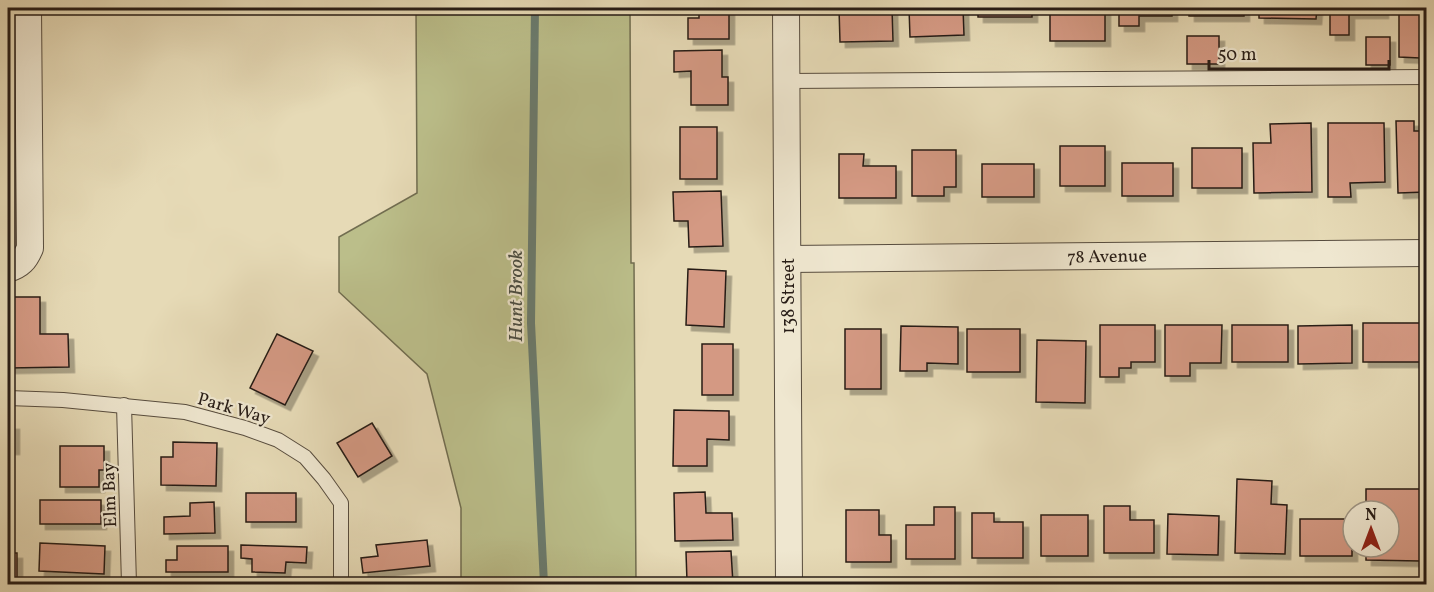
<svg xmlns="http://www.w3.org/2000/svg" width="1434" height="592" font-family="Vollkorn,serif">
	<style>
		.green { fill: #bbbe8a; stroke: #716d50; stroke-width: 1.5 }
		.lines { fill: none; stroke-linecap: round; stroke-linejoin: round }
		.stream { stroke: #6a7b6e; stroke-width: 8 }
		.building { fill: #d49983; stroke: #271c16; stroke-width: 1.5; filter: url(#shadow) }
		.lane-casing { stroke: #574c3e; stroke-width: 16 }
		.street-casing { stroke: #574c3e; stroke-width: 28 }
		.lane { stroke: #efe7d0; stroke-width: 14 }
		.street { stroke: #efe7d0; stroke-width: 26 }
		.labels { text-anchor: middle; stroke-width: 4.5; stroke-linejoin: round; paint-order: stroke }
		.street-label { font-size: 18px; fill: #271c16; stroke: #efe7d0 }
		.water-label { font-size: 20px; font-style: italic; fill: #494c42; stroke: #efe7d0 }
	</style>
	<defs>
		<filter id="shadow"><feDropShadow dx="5.5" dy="5.5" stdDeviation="0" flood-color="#0004"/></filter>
	</defs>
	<rect width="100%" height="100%" fill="#e6dab6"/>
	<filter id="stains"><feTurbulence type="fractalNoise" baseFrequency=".00333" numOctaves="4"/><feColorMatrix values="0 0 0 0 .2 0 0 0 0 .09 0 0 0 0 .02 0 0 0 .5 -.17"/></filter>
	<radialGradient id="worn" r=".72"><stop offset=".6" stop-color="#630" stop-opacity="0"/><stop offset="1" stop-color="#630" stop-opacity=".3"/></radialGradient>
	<polygon class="green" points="416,8 630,8 631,263 634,263 636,584 461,584 461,508 427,374 339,292 339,237 417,193"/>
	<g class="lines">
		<polyline class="stream" points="535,8 531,323 544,584"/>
	</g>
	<g class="building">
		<polygon points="699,8 729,8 729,39 688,39 688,18 699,18"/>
		<polygon points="839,8 892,8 893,41 840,42"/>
		<polygon points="909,8 963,8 964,35 910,37"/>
		<rect x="978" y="8" width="54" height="9"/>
		<rect x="1050" y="8" width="55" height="33"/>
		<polygon points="1119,8 1172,8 1172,16 1139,16 1139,26 1119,26"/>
		<rect x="1189" y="8" width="55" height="8"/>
		<polygon points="1259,8 1317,8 1316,19 1259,18"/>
		<polygon points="1330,8 1383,8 1383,13 1349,13 1349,35 1330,35"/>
		<polygon points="1399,8 1426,8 1426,15 1420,15 1420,58 1399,57"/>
		<rect x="1187" y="36" width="32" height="28"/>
		<rect x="1366" y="37" width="24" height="28"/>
		<polygon points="722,50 722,77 728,77 728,105 691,105 691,71 674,72 674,51"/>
		<polygon points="1396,121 1414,121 1414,131 1426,131 1426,192 1398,193"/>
		<polygon points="1311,123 1312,192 1254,193 1253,143 1271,143 1270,124"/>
		<polygon points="1328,123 1384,123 1385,182 1350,183 1351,197 1328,197"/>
		<rect x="680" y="127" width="37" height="52"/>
		<rect x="1060" y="146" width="45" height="40"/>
		<rect x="1192" y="148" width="50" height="40"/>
		<polygon points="912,150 956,150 956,187 944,187 944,196 912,196"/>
		<polygon points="839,154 864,154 863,166 896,166 896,198 839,198"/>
		<rect x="1122" y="163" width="51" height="33"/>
		<rect x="982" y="164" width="52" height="33"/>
		<polygon points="721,191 723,246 689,247 688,221 674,221 673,192"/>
		<polygon points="688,269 726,271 724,327 686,325"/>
		<polygon points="8,297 40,297 40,334 68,334 69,367 8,368"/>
		<rect x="1363" y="323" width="57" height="39"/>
		<polygon points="1100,325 1155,325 1155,362 1131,362 1131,368 1119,368 1119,377 1100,377"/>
		<polygon points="1165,325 1222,325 1221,363 1190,363 1190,376 1165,376"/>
		<rect x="1232" y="325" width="56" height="37"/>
		<polygon points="1352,325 1352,363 1298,364 1298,326"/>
		<polygon points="901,326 958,327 958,364 927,363 927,371 900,371"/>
		<rect x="845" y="329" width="36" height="60"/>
		<rect x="967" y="329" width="53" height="43"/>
		<polygon points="277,334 313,351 285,405 250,388"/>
		<polygon points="1037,340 1086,341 1085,403 1036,402"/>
		<rect x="702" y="344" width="31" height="51"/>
		<polygon points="674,410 729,411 729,440 707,439 707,466 673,466"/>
		<polygon points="372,423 392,456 358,477 337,443"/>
		<rect x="8" y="424" width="6" height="25"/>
		<polygon points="173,442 217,443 216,486 161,485 161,457 173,457"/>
		<polygon points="60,446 104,446 104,470 99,470 99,487 60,487"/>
		<polygon points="1237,479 1272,481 1271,504 1287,505 1285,554 1235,553"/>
		<polygon points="1366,489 1420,489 1420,561 1366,560 1366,547 1389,547 1389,511 1366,511"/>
		<polygon points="705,492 706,513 732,513 733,540 675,541 674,493"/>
		<rect x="246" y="493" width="50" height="29"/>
		<rect x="40" y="500" width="61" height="24"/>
		<polygon points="214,502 215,533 164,534 164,517 190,516 190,503"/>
		<polygon points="1104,506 1130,506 1130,520 1154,520 1154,553 1104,553"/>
		<polygon points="934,507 955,507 955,559 906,559 906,525 934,525"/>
		<polygon points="846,510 879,510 879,535 891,535 891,562 846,562"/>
		<polygon points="972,513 994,513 994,522 1023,522 1023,558 972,558"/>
		<polygon points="1168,514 1219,516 1218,555 1167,554"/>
		<rect x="1041" y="515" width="47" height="41"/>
		<rect x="1300" y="519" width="52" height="37"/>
		<polygon points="427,540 430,566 363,573 361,558 378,556 376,545"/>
		<polygon points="40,543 105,546 104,574 39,571"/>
		<polygon points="241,545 307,547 306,563 286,562 285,573 252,572 252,559 241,558"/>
		<polygon points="177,546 228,546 228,572 166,572 166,560 177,560"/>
		<polygon points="731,551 733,584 668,584 668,582 687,581 686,552"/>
		<rect x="8" y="553" width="9" height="26"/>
		<polygon points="431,579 431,584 368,584"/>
	</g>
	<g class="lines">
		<defs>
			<g id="lane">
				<polyline points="786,81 1426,77"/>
				<polyline points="8,398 63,400 185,412 245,428 278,440 305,457 324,479 341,503 341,584"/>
				<polyline points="124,405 129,584"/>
			</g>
			<g id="street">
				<polyline points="786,8 789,584"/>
				<polyline points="788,259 1426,253"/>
				<path d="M8,269C20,265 25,260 30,248L28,8"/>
			</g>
		</defs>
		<use href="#lane" class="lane-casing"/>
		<use href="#street" class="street-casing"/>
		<use href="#lane" class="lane"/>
		<use href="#street" class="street"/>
	</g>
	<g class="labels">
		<g class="street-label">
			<text transform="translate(1107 256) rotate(-1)" y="6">78 Avenue</text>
			<text transform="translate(788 296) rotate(-90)" y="6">138 Street</text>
			<text transform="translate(234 408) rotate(16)" y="6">Park Way</text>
			<text transform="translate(109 495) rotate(-92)" y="6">Elm Bay</text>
		</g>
		<g class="water-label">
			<text transform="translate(515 296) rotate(-90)" y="7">Hunt Brook</text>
		</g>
	</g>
	<rect width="1434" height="592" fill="none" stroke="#e6dab6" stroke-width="30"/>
	<rect x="9" y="9" width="1416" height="574" fill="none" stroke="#271c16" stroke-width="3"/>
	<rect x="15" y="15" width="1404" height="562" fill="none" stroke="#271c16" stroke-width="1.5"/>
	<g transform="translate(1371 529)"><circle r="28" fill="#efe7d0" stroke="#9f9686" stroke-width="1.5"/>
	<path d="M0-4.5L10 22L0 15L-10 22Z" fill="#8f2418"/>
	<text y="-9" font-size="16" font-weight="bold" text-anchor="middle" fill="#271c16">N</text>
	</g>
	<path d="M1209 60v9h180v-9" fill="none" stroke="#271c16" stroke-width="3"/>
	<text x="1218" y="60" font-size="18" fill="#271c16" stroke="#efe7d0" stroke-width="4.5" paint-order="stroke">50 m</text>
	<rect width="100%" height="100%" filter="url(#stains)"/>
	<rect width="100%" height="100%" fill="url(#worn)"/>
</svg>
